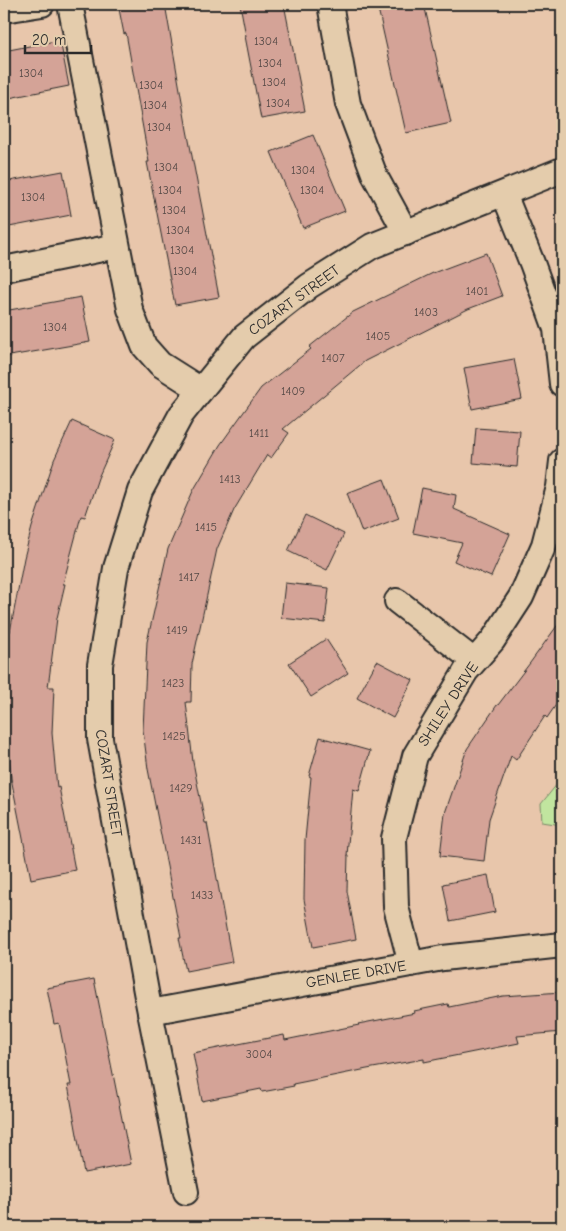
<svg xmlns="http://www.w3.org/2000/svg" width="566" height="1231" font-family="'Comic Neue',sans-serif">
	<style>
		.green { fill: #c1e59f; stroke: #768865 }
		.building { fill: #d4a397; stroke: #2b2b2b }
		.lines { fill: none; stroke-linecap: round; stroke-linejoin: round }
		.street-casing { stroke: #2b2b2b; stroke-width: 28 }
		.street { stroke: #e4ccac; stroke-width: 24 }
		.labels { text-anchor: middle; stroke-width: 4.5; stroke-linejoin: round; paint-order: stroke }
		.number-label { font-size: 12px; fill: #554946 }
		.street-label { font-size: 15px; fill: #2b2b2b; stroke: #e4ccac }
	</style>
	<rect width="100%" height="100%" fill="#e8c6ab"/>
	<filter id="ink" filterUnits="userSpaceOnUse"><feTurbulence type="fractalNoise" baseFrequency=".02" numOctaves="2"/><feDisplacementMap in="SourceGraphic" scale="10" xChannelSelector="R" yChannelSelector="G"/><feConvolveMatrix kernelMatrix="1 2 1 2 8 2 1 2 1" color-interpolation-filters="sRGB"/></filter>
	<g filter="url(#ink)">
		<polygon class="green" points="562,778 562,825 542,822 541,804"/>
		<g class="building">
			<polygon points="118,4 165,4 187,130 219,297 175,305 147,162 149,162 126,33 124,34"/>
			<polygon points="240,4 284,4 305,111 261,119 245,36 246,36"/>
			<polygon points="377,4 424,4 451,123 406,133"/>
			<polygon points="60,40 69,86 4,99 4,51"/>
			<polygon points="313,135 345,211 303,228 271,152"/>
			<polygon points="63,171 71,215 4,228 4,182"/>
			<polygon points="486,253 502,296 468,309 365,361 283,429 289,433 271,458 267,455 234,510 217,549 192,664 191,702 186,702 193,762 205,823 207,823 232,962 186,971 179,938 181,938 148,769 143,730 147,642 168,549 193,491 220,445 261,388 311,349 309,347 353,312 433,273"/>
			<polygon points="81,297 90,342 4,357 4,311"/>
			<polygon points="514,359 522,399 472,409 464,368"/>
			<polygon points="72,421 115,440 98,478 85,517 81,516 63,584 65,584 57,618 48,687 54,687 52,733 57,788 59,787 75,870 31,879 11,778 6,724 9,666 4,665 4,662 8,632 10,632 24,558 32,527 54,460"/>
			<polygon points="476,428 520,431 517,467 473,463"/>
			<polygon points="384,479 399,518 362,532 347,493"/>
			<polygon points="422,488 456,495 454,509 510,534 491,577 454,561 462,543 413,533"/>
			<polygon points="305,515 344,534 327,570 288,551"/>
			<polygon points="285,583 329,588 325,623 281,618"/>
			<polygon points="562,619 562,696 547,718 545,716 516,760 511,756 489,819 484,861 440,856 445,813 467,749 497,705 498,705 530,663"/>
			<polygon points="326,639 348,673 311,697 289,663"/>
			<polygon points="377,661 413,680 393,718 357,698"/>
			<polygon points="320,737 370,751 359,791 353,789 347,855 348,855 347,891 356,939 313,947 304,899 305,840 311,777 309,776"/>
			<polygon points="488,875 495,912 450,921 443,884"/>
			<polygon points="94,979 131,1164 84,1173 68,1085 71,1085 59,1023 54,1024 47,988"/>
			<polygon points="562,992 562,1032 517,1036 519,1043 424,1062 424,1059 367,1069 293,1084 294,1086 262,1092 261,1089 202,1101 193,1053 284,1035 285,1040 359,1025 358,1024 415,1013 414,1011 448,1004 449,1007 503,996"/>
		</g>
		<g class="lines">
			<defs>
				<g id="street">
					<polyline points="70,4 130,309 144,346 160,364 201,390"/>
					<polyline points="330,4 348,104 375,176 406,233"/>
					<polyline points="4,10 42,4"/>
					<polyline points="504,194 532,263 556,329 562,384"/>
					<polyline points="4,269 117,246"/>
					<polyline points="397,601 474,661"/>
					<polyline points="411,964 396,907 394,838 415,756 466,671 493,640 521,597 544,545 559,487 562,461"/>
					<polyline points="150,1012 443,958 562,945"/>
					<polyline points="186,1192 147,997 100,739 100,665 116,568 140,491 181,415 201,390 244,337 309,286 372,246 562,170"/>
				</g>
			</defs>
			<use href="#street" class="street-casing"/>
			<use href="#street" class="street"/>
		</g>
	</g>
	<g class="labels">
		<g class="number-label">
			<text x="266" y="45">1304</text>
			<text x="270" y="67">1304</text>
			<text x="31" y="77">1304</text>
			<text x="274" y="86">1304</text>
			<text x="151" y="89">1304</text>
			<text x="278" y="107">1304</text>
			<text x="155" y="109">1304</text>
			<text x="159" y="131">1304</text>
			<text x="166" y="171">1304</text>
			<text x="303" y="174">1304</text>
			<text x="170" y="194">1304</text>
			<text x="312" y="194">1304</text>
			<text x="33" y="201">1304</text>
			<text x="174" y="214">1304</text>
			<text x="178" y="234">1304</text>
			<text x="182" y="254">1304</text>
			<text x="185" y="275">1304</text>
			<text x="477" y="295">1401</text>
			<text x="426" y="316">1403</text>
			<text x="55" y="331">1304</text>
			<text x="378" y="340">1405</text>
			<text x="333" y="362">1407</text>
			<text x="293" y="395">1409</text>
			<text x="259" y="437">1411</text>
			<text x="230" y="483">1413</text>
			<text x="206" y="531">1415</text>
			<text x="189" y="581">1417</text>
			<text x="177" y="634">1419</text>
			<text x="173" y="687">1423</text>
			<text x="174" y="740">1425</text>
			<text x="181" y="792">1429</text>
			<text x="191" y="844">1431</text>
			<text x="202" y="899">1433</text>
			<text x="259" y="1058">3004</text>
		</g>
		<g class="street-label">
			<text transform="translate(294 300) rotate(-36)" y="5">COZART STREET</text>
			<text transform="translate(448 704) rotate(-57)" y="5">SHILEY DRIVE</text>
			<text transform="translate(109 783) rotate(81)" y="5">COZART STREET</text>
			<text transform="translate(356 974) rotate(-10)" y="5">GENLEE DRIVE</text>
		</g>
	</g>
	<rect width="566" height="1231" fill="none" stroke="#e4ccac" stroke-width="20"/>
	<rect x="10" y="10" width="546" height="1211" fill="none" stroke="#2b2b2b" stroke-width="2" filter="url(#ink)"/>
	<path d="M25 45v8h66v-8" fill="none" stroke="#2b2b2b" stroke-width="2.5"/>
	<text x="32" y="45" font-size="15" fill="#2b2b2b" stroke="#e4ccac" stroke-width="4" paint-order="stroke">20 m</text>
</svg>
